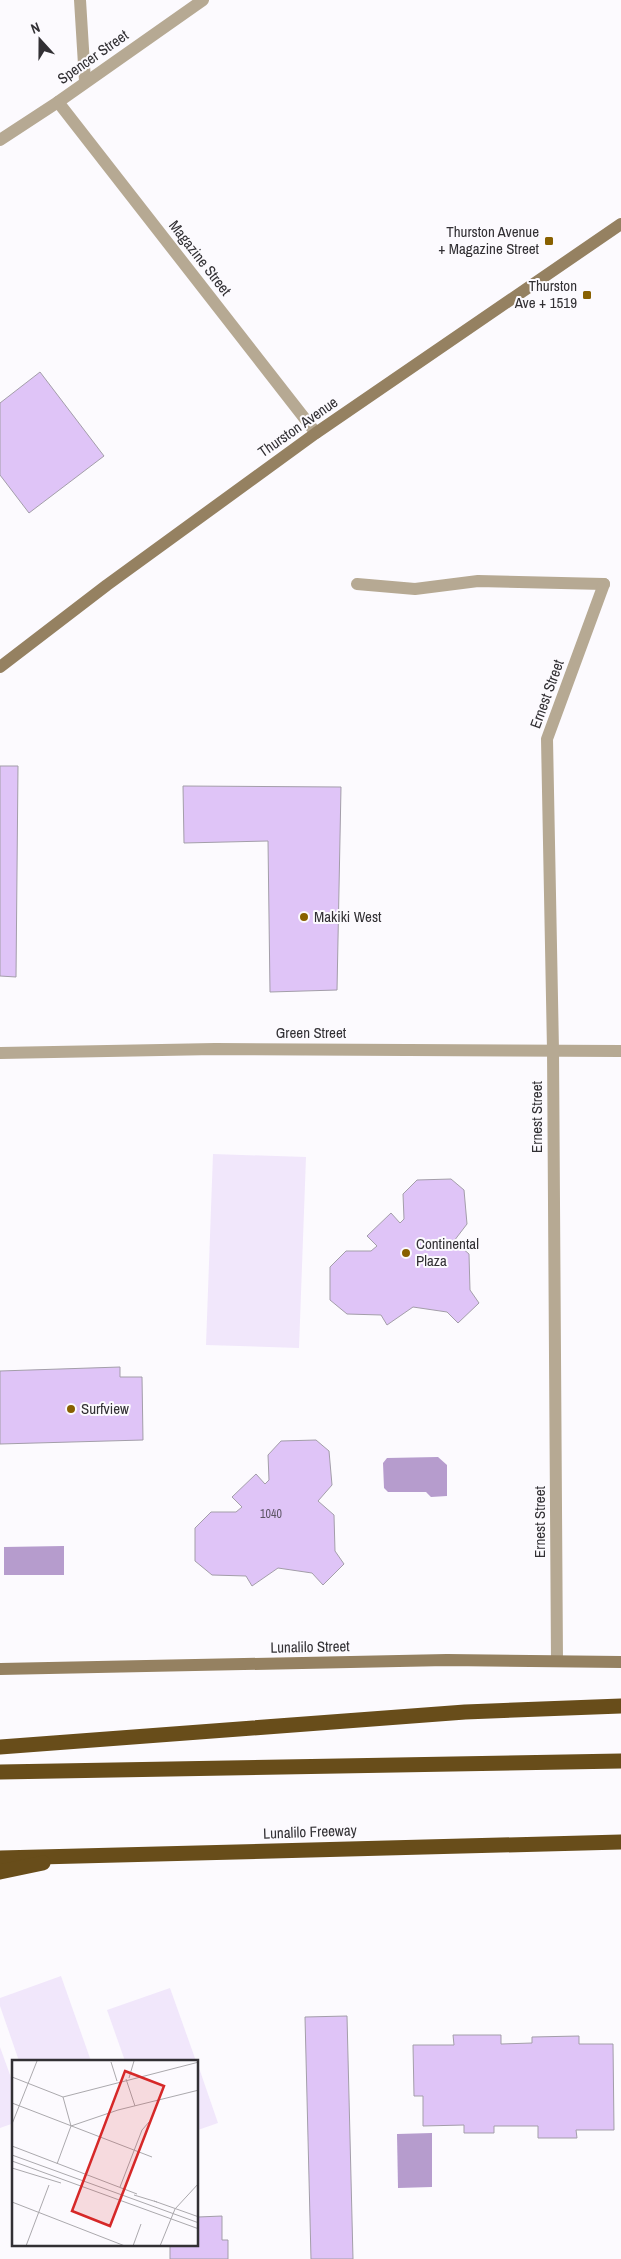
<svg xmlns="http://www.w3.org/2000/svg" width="621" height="2259" font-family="'Archivo Narrow',sans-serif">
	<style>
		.green { fill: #f1e7fb }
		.water { fill: #b69ccd }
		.building { fill: #dfc4f7; stroke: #a39ea9 }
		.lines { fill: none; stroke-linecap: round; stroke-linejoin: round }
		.lane { stroke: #b6a993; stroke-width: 12 }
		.street { stroke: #b6a993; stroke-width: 12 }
		.secondary { stroke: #958161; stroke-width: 12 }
		.highway { stroke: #684d1a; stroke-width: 15 }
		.poi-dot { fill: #886000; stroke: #fcfafe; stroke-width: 2 }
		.labels { text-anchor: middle; stroke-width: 4; stroke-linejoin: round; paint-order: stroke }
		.number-label { font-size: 12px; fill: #5d5565 }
		.street-label { font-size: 15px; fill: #323034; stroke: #fcfafe }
		.poi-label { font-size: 15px; fill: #323034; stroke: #fcfafe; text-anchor: start }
		.inset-road { fill: none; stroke: #aba9ad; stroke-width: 1 }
		.view { fill: #d62828; fill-opacity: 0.15; stroke: #d62828; stroke-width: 2.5 }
		.inset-edge { fill: none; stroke: #323034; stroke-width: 2.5 }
	</style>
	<rect width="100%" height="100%" fill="#fcfafe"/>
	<g class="green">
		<polygon points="213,1154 306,1157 299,1348 206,1345"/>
		<polygon points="61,1976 91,2061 19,2061 0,2006 0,1998"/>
		<polygon points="170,1988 196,2061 125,2061 107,2010"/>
		<polygon points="0,2047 14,2086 14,2123 0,2128"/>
		<polygon points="198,2065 218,2123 198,2130"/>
	</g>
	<g class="water">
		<polygon points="438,1457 447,1465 447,1496 431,1497 426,1492 388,1492 384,1488 383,1463 387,1458"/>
		<polygon points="64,1546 64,1575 4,1575 4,1547"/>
		<polygon points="432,2133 432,2187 398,2188 397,2134"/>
	</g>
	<g class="building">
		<polygon points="40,372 104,456 29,513 0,475 0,403"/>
		<polygon points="0,766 18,766 16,977 0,976"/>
		<polygon points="183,786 341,787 337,990 270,992 268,841 184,843"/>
		<polygon points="451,1179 464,1190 467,1224 454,1241 469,1254 470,1290 479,1303 458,1323 447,1312 413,1307 387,1325 381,1315 347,1314 330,1300 330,1267 346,1251 371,1251 377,1246 367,1236 391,1213 400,1223 404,1219 403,1194 417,1180"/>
		<polygon points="120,1367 120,1377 142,1377 143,1440 0,1444 0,1371"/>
		<polygon points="316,1440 329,1451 332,1485 318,1501 334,1515 335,1551 344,1564 323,1585 312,1573 278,1568 252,1586 246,1576 212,1575 195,1561 195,1528 211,1512 236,1512 242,1507 232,1497 256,1474 265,1484 269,1480 268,1455 281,1441"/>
		<polygon points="347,2016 353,2259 311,2259 305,2017"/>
		<polygon points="453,2035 501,2035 501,2044 532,2043 532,2037 579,2036 579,2044 613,2044 614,2130 576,2130 577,2138 538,2138 538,2126 494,2126 494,2133 464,2133 464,2125 423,2126 423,2096 414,2096 413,2045 454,2045"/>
		<polygon points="222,2216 222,2240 228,2240 228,2259 170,2259 170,2245 198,2245 198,2217"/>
	</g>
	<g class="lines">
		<polyline class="lane" points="357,584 415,589 478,581 604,584"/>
		<g class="street">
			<polyline points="80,0 85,81"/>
			<polyline points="58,102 316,433"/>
			<polyline points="0,140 58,102 203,0"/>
			<polyline points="0,1053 215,1049 621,1051"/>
			<polyline points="557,1661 553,1050 547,739 604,584"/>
		</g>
		<g class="secondary">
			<polyline points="0,667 107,585 316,433 621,224"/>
			<polyline points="0,1669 447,1660 621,1662"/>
		</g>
		<g class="highway">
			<polyline points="0,1747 465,1712 621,1706"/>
			<polyline points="0,1772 621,1761"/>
			<polyline points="0,1858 621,1842"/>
			<polyline points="0,1872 43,1863"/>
		</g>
	</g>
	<g class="poi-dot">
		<rect x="544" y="236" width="10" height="10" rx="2.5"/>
		<rect x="582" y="290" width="10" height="10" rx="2.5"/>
		<circle cx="304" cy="917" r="5"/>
		<circle cx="406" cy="1253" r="5"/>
		<circle cx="71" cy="1409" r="5"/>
	</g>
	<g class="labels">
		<g class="number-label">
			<text x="271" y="1518">1040</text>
		</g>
		<g class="street-label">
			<text transform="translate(93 57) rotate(-35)" y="5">Spencer Street</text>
			<text transform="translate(200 258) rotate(52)" y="5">Magazine Street</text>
			<text transform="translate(298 427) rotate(-35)" y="5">Thurston Avenue</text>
			<text transform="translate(547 694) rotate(-70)" y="5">Ernest Street</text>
			<text x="311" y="1038">Green Street</text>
			<text transform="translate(537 1117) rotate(-90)" y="5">Ernest Street</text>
			<text transform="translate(540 1522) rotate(-90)" y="5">Ernest Street</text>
			<text transform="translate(310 1647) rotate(-1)" y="5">Lunalilo Street</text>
			<text transform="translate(310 1832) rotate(-2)" y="5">Lunalilo Freeway</text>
		</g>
		<g class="poi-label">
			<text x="539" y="237" text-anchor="end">Thurston Avenue<tspan x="539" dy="17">+ Magazine Street</tspan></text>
			<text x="577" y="291" text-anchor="end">Thurston<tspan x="577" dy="17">Ave + 1519</tspan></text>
			<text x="314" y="922">Makiki West</text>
			<text x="416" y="1249">Continental<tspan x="416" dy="17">Plaza</tspan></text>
			<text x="81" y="1414">Surfview</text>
		</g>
	</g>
	<g transform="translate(12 2060)">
		<rect width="186" height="186" fill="#fcfafe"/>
		<path class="inset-road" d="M99,2L105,21M0,17L51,37L187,2M117,18L122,1M114,19L123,46M0,43L140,97M0,64L25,1M59,66L106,50L187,30M0,86L125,134M0,95L187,163M0,101L187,169M45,104L59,66L51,37M0,108L49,123M108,127L130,70L137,62M122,135L145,142M142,141L187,157M0,142L113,186M14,186L37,125M121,186L129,164M148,186L163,149L187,123"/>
		<path class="view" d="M113,11L152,26L98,166L60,151Z"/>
		<rect width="186" height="186" class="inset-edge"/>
	</g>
	<g transform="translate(40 40) rotate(339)" stroke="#fcfafe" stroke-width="4" paint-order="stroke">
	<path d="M0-4L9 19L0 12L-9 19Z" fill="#323034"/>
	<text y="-8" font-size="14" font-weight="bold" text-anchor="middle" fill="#323034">N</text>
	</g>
</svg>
